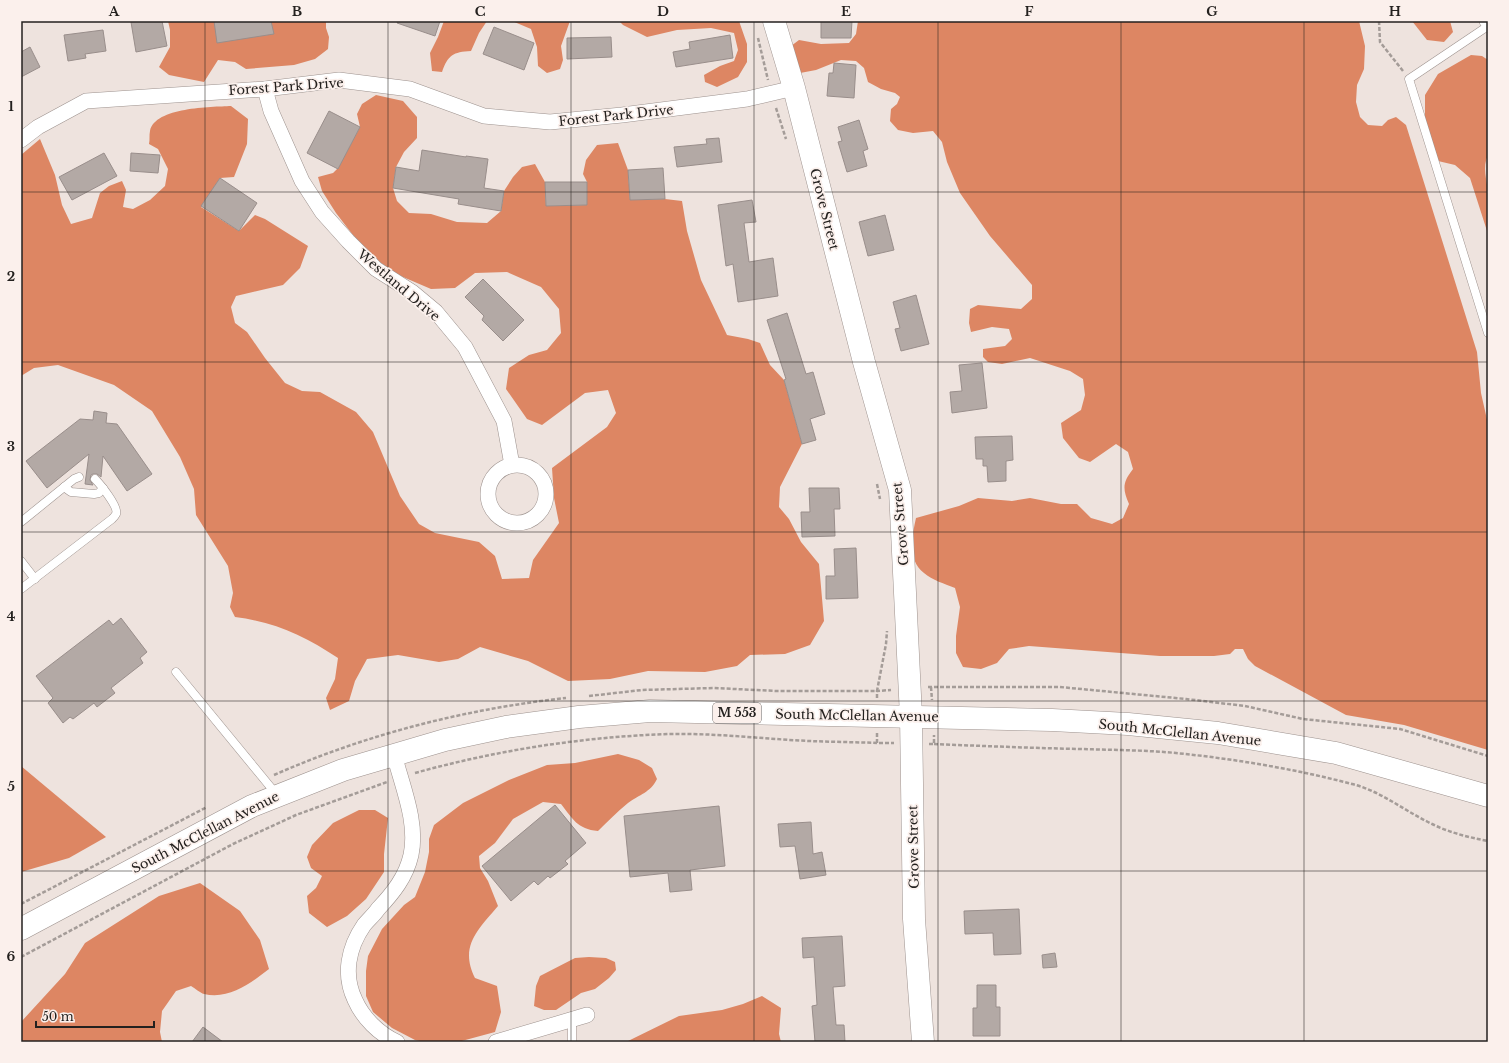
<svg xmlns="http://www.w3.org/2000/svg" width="1509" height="1063" font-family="'Libre Baskerville',serif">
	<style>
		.forest { fill: #dd8663 }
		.building { fill: #b3a9a5; stroke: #998e8b }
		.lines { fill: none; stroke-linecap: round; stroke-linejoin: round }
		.service-casing { stroke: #9d928e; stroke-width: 9 }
		.minor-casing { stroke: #9d928e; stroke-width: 16 }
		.secondary-casing { stroke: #9d928e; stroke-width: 23 }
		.primary-casing { stroke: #9d928e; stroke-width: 23 }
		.path { stroke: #a49c98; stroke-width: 2.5; stroke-dasharray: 4 2; stroke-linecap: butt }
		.service { stroke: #fff; stroke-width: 8 }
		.minor { stroke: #fff; stroke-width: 15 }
		.secondary { stroke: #fff; stroke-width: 22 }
		.primary { stroke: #fff; stroke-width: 22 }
		.grid { fill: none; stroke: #24211f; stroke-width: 1; stroke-opacity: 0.55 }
		.labels { text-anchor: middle; stroke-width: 3.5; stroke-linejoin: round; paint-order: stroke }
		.shield { fill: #fbf0ec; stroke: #645f5c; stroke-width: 1 }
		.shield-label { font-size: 12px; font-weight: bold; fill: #24211f }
		.street-label { font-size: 13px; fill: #24211f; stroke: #fbf0ec }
		.neatline { fill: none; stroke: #24211f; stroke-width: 1.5 }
		.grid-label { font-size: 13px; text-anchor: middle; font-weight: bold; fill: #24211f }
	</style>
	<rect width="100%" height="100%" fill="#eee3de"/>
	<g class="forest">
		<polygon points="168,21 326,21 326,28 329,37 328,49 315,59 294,65 246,69 235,62 218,60 204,82 169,75 159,67 170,47 170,30"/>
		<path d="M444,21H487L479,33L471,51C453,52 448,55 442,72L432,71L430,53L438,37Z"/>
		<polygon points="512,21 570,21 561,46 563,60 560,69 547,73 538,66 537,47 531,29"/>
		<polygon points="619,21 739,21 747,44 747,62 738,77 717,87 705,82 704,75 720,66 734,61 738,50 734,33 711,28 677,30 647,37 623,25"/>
		<path d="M858,21H1359L1365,46L1364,69L1357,85L1356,102L1360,117L1368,125L1382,126L1388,120L1396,117L1406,125L1477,352L1481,393L1488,424V750L1404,725L1346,715L1255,666L1248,659L1243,649H1235L1230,654L1214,656H1160L1029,646L1009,649L997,663L981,669L963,667L956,653V636L960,607L955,588C945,584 932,580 924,573C907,560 912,536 916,518L959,506L978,498L1012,501L1030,498L1061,504H1077L1091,518L1112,524L1123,518L1129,504C1122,488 1123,482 1133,469L1128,452L1116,444L1090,462L1079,458L1063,438L1061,423L1081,410L1085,395L1083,379L1070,371L1030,358L1002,364L988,362L983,357V349L1005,346L1012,339L1009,329L992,327L971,332L969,323L970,309L978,305L1021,309L1032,299V285L990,236L960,193L947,162L942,142L933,131L913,133L898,130L890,121L891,109L897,104L900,97L895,93L881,89L868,82L864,68L856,61L841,60L816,70L800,73L791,46L799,40L821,44L849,43L856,34Z"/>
		<polygon points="1412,21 1450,21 1453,32 1444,42 1427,40"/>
		<path d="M1471,55L1482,56L1488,60V155C1482,167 1487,180 1488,192C1490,206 1488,220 1488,234L1470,178L1455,165L1438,161L1425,120V95L1438,74Z"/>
		<path d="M376,95L403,101L417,117V138L404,152L396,167L393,188L397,201L409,213L431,214L457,222L487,223L501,211L504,191L513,177L522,167L535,164L545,182L546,206L587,205V182L583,174L586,160L597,145L618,143L628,170L630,200L665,199L682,201L687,231L701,280L727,335L748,339L760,343L770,365L784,380L802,444L780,487L779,507L789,519L801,542L819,564L824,621L810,645L785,654L750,655L737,666L705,672L648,671L610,679L568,681L528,661L480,647L458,659L439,662L398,655L367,659L355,681L349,701L330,710L326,698L335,679L338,658C305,636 275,622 235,617L230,607L233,593L228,566L196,515L194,489L180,457L152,411L114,385L58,365L34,368L21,376V155L40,139L55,175L62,205L71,224L92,218L100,193L109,186L122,181L126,190L123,207L133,209L150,200L165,186L168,169L158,149L149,144C150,140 149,135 150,131C155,107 211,107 231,106L248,119L247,144L234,177L220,178L201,207L239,231L255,215L265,219L308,246L300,268L283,285L236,296L231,307L235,323L247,332L265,358L285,383L302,391L320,392L356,412L373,432L400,496L419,524L435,533L479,542L495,556L502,579L529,578L533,560L559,523L554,498L552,468L607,427L616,413L608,390L585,393L542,425L527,419L506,389L509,368L529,355L547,350L561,333L559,309L541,287L507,272L475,273L455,288L431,289L396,274L366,252L336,213L322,191L318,177L333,173L338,168L360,127L357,114L362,104Z"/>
		<path d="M618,754L639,760L652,768L657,779C650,793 640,794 628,803C617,812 608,821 598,831C577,829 573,819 561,804L543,802L513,819L495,843L479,856L480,868L488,881L498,906C478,930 459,946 475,978L497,986L501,1012L495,1032L458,1042H425L415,1040L392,1028L373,1012L366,996V971L368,956L382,929L404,905L415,897L425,872L429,852V839L434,825L463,803L509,780L547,765L575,763Z"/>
		<polygon points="21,766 106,837 69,858 21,872"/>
		<polygon points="359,810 375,810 388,818 384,854 384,872 366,899 347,916 327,927 309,913 307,896 316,888 322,876 311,868 307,857 312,845 333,823"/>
		<path d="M200,883L240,911L260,940L269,969C251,983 229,1000 204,994C200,993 195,988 191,986L176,991L162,1011L160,1032L162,1042H21V1022L65,974L85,943L159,896Z"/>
		<polygon points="589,957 606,958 615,962 616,970 609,978 595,989 581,993 556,1010 544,1010 534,1006 536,986 540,976 575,958"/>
		<polygon points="762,996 781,1008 779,1034 781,1042 626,1042 679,1016 722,1010 743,1004"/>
	</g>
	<g class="building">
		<polygon points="139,21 162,21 167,46 136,52 131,22"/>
		<polygon points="214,21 271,21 274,34 217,43"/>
		<polygon points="398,21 440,21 435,36 397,23"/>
		<polygon points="821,21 852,21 851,38 821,38"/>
		<polygon points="494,27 534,43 524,70 483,54"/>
		<polygon points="103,30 106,51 85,54 86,58 68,61 64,35"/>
		<polygon points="730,35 733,58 676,67 673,52 690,49 689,42"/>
		<polygon points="611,37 612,57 567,59 567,38"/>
		<polygon points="30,47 40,67 21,77 21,52"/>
		<polygon points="834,63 856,65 854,98 827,96 829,73 833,73"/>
		<polygon points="329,111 360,127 338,169 307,153"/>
		<polygon points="859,120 868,149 863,151 867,166 847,172 838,142 842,141 838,127"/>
		<polygon points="719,138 722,162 677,167 674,147 707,144 706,139"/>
		<polygon points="422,150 466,157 466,156 488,159 484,188 504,191 501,211 458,204 459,199 393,188 396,167 419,171"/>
		<polygon points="104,153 117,176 72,200 59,177"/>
		<polygon points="131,153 160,155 158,173 130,171"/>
		<polygon points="663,168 665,199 630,200 628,170"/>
		<polygon points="220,178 257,203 239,231 201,206"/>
		<polygon points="545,182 587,182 587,205 546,206"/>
		<polygon points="752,200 756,222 744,223 749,262 773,258 778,296 738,302 733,264 726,266 718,205"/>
		<polygon points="885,215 894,250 868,256 859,222"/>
		<polygon points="483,279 524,320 503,341 482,320 484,316 465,297"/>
		<polygon points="916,295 929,344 901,351 895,329 900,328 893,302"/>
		<polygon points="787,313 806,374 813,372 825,414 810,419 816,440 802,444 784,380 786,379 767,320"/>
		<polygon points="982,363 987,408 952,413 950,392 962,391 959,365"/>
		<polygon points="94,411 107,413 106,423 117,424 152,474 127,491 103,456 101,477 97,474 93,474 91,475 90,480 93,485 85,484 89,454 47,488 26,461 80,419 93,420"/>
		<polygon points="1012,436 1013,460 1006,461 1006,481 988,482 987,466 983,466 983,459 976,459 975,437"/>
		<polygon points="809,488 839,488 840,509 834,509 835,536 802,537 801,512 810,512"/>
		<polygon points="856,548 858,598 826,599 826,576 835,576 834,549"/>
		<polygon points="121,618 147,652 140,658 143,663 111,688 115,693 97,707 94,703 73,719 70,717 63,723 48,703 53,698 36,676 109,620 113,625"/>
		<polygon points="555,805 586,843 565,861 568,864 550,878 548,876 538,885 534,881 511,901 482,866"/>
		<polygon points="719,806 725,866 690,870 692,890 670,892 668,873 630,877 624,816"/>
		<polygon points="811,822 813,854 822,852 826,875 800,879 795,846 780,847 778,824"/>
		<polygon points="1019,909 1021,954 994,955 993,933 965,934 964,911"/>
		<polygon points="842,936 845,986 833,987 836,1025 844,1025 845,1042 815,1042 812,1006 817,1005 814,957 803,958 802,938"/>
		<polygon points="1055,953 1057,967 1043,968 1042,955"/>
		<polygon points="977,985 996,985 996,1007 1000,1007 1000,1036 973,1036 973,1008 977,1008"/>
		<polygon points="203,1027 223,1042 192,1042"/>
	</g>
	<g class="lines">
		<defs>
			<g id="service">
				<polyline points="1488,26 1409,79 1488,333"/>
				<polyline points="64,487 71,492 94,494 99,493 103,488"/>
				<polyline points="21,522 74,479 79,477"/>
				<polyline points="21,561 35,579"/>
				<path d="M21,589L112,519C113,518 115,516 116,514C119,507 100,484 95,479"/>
				<polyline points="176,672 277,795"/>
				<polyline points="572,1019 572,1042"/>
			</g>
			<g id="minor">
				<polyline points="1487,21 1488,22"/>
				<polyline points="265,89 271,111 302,181 322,212 348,241 376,269 412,292 436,312 465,347 504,421 512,465"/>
				<polyline points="21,140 38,127 86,101 265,89 339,80 410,89 484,116 550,122 622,115 747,99 794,88"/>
				<circle cx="517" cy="494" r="29"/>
				<path d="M394,754C402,786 418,822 411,855C406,877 393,893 378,909C374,915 368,920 364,925C348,948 343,975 355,1000C363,1018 379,1034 397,1042"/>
				<polyline points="496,1042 587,1015"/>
			</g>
			<polyline id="secondary" points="774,21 794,88 864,362 900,490 911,716 914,919 923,1042"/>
			<polyline id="primary" points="21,929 252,806 343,770 445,740 506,727 579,717 650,711 1052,720 1128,724 1218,733 1336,753 1488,796"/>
		</defs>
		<use href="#service" class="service-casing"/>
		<use href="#minor" class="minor-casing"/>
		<use href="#secondary" class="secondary-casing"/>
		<use href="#primary" class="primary-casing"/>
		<g class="path">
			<polyline points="1379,21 1380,42 1403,71"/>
			<polyline points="758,38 768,80"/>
			<polyline points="776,108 786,139"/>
			<polyline points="877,484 880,499"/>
			<polyline points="928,687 1060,687 1186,699 1245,706 1303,719 1400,729 1488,756"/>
			<polyline points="931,687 932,700"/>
			<polyline points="589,696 642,690 714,688 777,691 877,691 886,644 887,631"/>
			<polyline points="877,698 877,691 891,690"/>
			<polyline points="877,733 877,743 894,743"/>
			<polyline points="929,744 934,744 934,735"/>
			<path d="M934,744C983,746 1031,748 1080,749C1112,750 1144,750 1176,753C1235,759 1295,769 1352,784C1380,791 1402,809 1428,822C1447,832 1467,837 1488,841"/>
			<path d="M415,773C498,750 582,737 668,734C716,733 763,739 810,741C832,742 855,742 877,743"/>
			<path d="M274,775C367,734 466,709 566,698"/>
			<polyline points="21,904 207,807"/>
			<polyline points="21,957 233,844 296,815 387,782"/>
		</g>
		<use href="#service" class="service"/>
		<use href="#minor" class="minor"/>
		<use href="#secondary" class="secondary"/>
		<use href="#primary" class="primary"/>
	</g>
	<path class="grid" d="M205,21V1042M388,21V1042M571,21V1042M754,21V1042M938,21V1042M1121,21V1042M1304,21V1042M21,192H1488M21,362H1488M21,532H1488M21,701H1488M21,871H1488"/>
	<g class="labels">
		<rect class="shield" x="713" y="703" width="48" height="20" rx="3"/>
		<g class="shield-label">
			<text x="737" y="717">M 553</text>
		</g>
		<g class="street-label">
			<text transform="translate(286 86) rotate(-4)" y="5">Forest Park Drive</text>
			<text transform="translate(616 115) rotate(-6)" y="5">Forest Park Drive</text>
			<text transform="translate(825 209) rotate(76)" y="5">Grove Street</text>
			<text transform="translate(399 285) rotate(40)" y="5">Westland Drive</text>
			<text transform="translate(900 524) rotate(-95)" y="5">Grove Street</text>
			<text transform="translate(857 715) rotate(1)" y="5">South McClellan Avenue</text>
			<text transform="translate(1180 732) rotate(6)" y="5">South McClellan Avenue</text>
			<text transform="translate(205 832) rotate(-27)" y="5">South McClellan Avenue</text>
			<text transform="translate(913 847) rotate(-91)" y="5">Grove Street</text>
		</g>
	</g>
	<rect width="1509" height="1063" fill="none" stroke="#fbf0ec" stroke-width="44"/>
	<path d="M36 1021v6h118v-6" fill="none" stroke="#24211f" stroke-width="2"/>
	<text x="42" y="1021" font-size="12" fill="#24211f" stroke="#fbf0ec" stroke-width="3" paint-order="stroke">50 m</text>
	<rect x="22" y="22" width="1465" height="1019" class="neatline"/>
	<g class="grid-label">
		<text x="114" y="16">A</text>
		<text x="297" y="16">B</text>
		<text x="480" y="16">C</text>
		<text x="663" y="16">D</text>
		<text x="846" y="16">E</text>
		<text x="1029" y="16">F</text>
		<text x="1212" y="16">G</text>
		<text x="1395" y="16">H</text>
		<text x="11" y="111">1</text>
		<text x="11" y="281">2</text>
		<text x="11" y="451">3</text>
		<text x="11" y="621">4</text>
		<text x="11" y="791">5</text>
		<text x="11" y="961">6</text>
	</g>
</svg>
